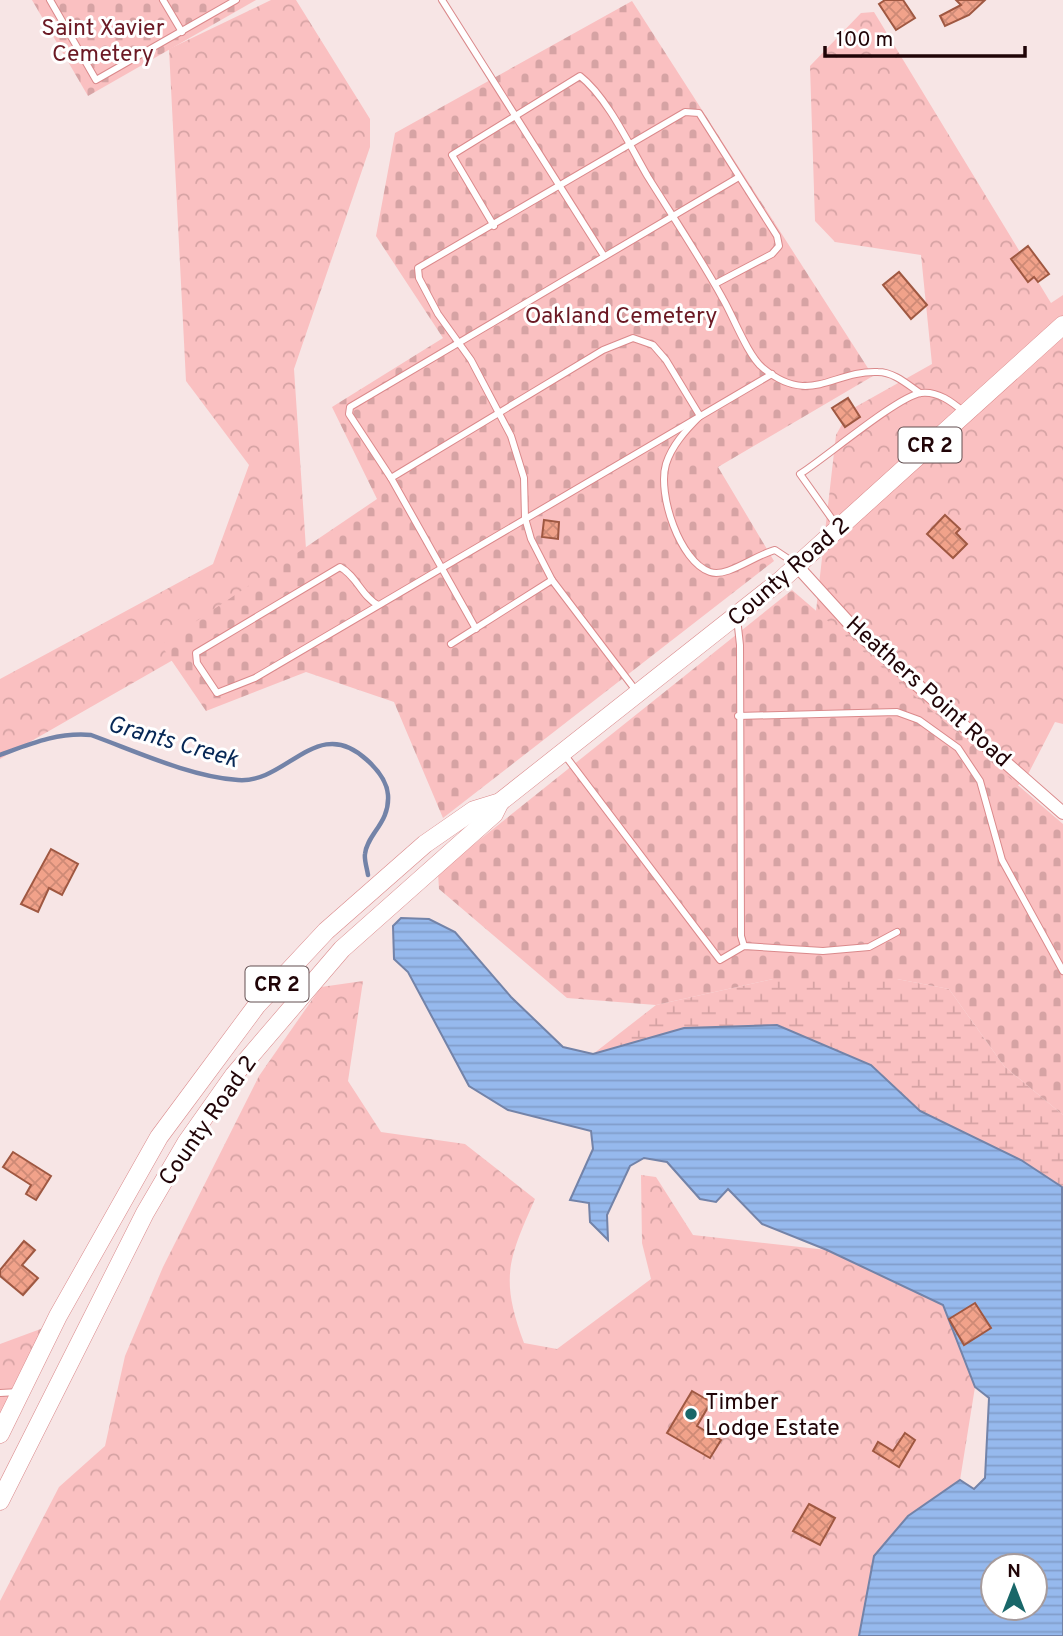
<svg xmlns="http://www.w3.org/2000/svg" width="1063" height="1636" font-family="Overpass,sans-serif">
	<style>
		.forest { fill: url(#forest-crowns) }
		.wetland { fill: url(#wetland-marsh) }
		.cemetery { fill: url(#cemetery-stones) }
		.water { fill: url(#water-rules); stroke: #7383a8; stroke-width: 2; fill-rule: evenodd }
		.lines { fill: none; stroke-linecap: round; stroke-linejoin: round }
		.stream { stroke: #7383a8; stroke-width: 4.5 }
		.building { fill: url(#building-cross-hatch); stroke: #9f5842; stroke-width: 2 }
		.lane-casing { stroke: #da898b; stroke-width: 8 }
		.street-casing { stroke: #da898b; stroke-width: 14 }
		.primary-casing { stroke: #da898b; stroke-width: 19 }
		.lane { stroke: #fff; stroke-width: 6 }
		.street { stroke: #fff; stroke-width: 12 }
		.primary { stroke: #fff; stroke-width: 18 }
		.poi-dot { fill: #196769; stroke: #fff; stroke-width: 2.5 }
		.labels { text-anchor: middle; stroke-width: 6; stroke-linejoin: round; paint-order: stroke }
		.shield { fill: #fff; stroke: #634f51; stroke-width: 2 }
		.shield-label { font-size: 21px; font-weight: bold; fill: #200407 }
		.park-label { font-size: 23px; fill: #6b1924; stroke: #fff }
		.street-label { font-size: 23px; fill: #200407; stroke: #fff }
		.poi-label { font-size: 23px; fill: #200407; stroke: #fff; text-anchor: start }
		.water-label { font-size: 24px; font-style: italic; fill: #062755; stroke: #fff }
	</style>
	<defs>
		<pattern id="forest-crowns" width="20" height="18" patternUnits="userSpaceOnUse" patternTransform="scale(1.75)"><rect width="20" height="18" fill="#fac0c1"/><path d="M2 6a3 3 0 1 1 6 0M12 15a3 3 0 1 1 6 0" fill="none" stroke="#d6a3a4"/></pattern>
		<pattern id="wetland-marsh" width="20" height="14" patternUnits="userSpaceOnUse" patternTransform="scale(1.75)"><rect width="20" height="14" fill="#fac0c1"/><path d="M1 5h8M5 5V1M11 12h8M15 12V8" fill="none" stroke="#d6a3a4"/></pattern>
		<pattern id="cemetery-stones" width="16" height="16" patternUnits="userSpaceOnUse" patternTransform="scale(1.75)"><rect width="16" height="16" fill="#fac0c1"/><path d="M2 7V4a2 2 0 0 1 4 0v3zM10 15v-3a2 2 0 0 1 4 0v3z" fill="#d6a3a4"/></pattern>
		<pattern id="water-rules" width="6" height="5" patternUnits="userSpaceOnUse" patternTransform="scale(1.75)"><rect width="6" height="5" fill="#96b9ed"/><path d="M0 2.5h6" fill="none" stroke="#819dca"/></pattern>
		<pattern id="building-cross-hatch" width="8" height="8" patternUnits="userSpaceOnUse" patternTransform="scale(1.75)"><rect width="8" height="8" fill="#f1a28a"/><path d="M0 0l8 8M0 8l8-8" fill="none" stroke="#ce8a76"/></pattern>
	</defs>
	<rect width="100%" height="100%" fill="#f7e5e5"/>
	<g class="forest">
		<polygon points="271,0 296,0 370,119 370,147 294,369 307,564 299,588 0,759 0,679 213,564 249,465 186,381 169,49"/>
		<polygon points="874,12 1051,303 1063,295 1063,724 1055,722 1025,780 1004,796 801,743 836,435 850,410 932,364 921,255 835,242 815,221 810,66 861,13"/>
		<path d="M363,981L348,1081L381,1132L465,1144L535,1199C508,1260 500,1278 524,1343L557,1349L651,1279L642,1243L641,1175L656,1177L693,1235L827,1250L943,1305L975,1387L960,1480L908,1516L875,1556L859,1636H0V1601L59,1487L105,1446L125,1356L163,1267L259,1076L321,987Z"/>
		<polygon points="46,1327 0,1420 0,1344"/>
	</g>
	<polygon class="wetland" points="773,979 897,979 949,989 1004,1066 1063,1115 1063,1191 1062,1187 1021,1160 920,1111 871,1065 593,1054 656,1005"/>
	<g class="cemetery">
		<polygon points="32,0 256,0 88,96"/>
		<polygon points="632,1 873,376 718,467 774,561 443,818 394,702 306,672 206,711 161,645 377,499 332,407 443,338 376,236 395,133"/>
		<polygon points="792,590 1063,824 1063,1115 1004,1066 949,989 897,979 773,979 656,1005 567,998 439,889 438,873"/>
	</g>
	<path class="water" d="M401,918L429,919L455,932L511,997L563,1047L593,1054L684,1028L777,1025L871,1065L920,1111L1021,1160L1062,1187L1063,1636H859L874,1556L908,1516L960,1480L974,1489L985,1478L989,1398L975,1387L943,1305L827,1250L762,1224L728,1189L716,1202L700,1199L667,1162L644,1158L630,1166L607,1215L608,1240L590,1222L589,1203L570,1200L593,1149L591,1131L508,1110L469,1086L408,972L394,959L393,926ZM993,1566H1035V1608H993Z"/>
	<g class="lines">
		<path class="stream" d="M0,755C30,744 58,732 91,735C135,751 191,777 238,780C287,784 317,713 367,760C377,769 387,781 388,795C390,823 367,834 365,854C364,860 367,868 368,875"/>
	</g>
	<g class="building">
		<polygon points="885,0 903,0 915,18 896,30 879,4"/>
		<polygon points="956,0 985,0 969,15 945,26 940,16 961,5"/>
		<polygon points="1028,246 1049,274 1038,282 1034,277 1028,282 1011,259"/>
		<polygon points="899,272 927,305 911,319 883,285"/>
		<polygon points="848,398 860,417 845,427 832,408"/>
		<polygon points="945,515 960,529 956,533 967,544 953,558 927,534"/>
		<polygon points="544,520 559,522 558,539 542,537"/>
		<polygon points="51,849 78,864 62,895 49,888 38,912 21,904"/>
		<polygon points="13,1152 51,1176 36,1200 26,1194 31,1185 3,1167"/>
		<polygon points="24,1241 35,1250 22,1265 38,1278 23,1295 0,1276 0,1270"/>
		<polygon points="975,1303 991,1328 964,1345 949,1319"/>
		<polygon points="692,1391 711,1402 697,1426 721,1440 710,1458 667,1433"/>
		<polygon points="905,1433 915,1440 899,1467 873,1451 878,1442 893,1451"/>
		<polygon points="809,1504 835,1518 820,1545 793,1531"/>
	</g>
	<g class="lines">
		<defs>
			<g id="lane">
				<polyline points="50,0 96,80 236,0"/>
				<polyline points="163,0 182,32"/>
				<polyline points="442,0 604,256"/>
				<path d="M494,226L452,155L580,76C607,97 630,146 648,177C673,217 700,257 723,299C733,316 748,356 763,368C810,407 833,370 878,372C894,372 908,385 920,393"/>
				<path d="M391,478L603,350L633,338L653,345L666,360L700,416C686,430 672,445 666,464C657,494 680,562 710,572C727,578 755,555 775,550L796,564"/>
				<path d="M837,526L800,474C824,459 898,396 921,393C938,391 952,402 964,412"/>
				<path d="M378,605C361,596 357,576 340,567L196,653L197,663L217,693L255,678L772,374"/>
				<polyline points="737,618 740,645 741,936 744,946"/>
				<polyline points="476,629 391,478 349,414 350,407 739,177"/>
				<polyline points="451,644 552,580"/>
				<polyline points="637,692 552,580 531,539 525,518 524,478 511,436 471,360 438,314 419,278 418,268 685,112 699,113 777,236 779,246 772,254 715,284"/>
				<polyline points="738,716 897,712 919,720 958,748 980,781 1002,860 1063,971"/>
				<polyline points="564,754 720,960 744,946 823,951 869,947 897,932"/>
				<polyline points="0,1393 19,1392"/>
			</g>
			<polyline id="street" points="797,566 858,633 1063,813"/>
			<g id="primary">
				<polyline points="0,1434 58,1316 159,1137 257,1005 326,931 425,844 474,810 500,802 781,580 1063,325"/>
				<polyline points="0,1501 145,1213 186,1143 234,1075 342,949 494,814 500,802"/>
			</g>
		</defs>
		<use href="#lane" class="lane-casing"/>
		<use href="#street" class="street-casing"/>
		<use href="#primary" class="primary-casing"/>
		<use href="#lane" class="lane"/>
		<use href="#street" class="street"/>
		<use href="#primary" class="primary"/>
	</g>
	<circle class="poi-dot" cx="691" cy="1414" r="7"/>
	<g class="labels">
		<g class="shield">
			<rect x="898.5" y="427.5" width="63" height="35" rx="5"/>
			<rect x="245.5" y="966.5" width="63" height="35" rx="5"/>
		</g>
		<g class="shield-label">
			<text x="930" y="452">CR 2</text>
			<text x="277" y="991">CR 2</text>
		</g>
		<g class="park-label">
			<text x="103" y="35">Saint Xavier<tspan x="103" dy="26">Cemetery</tspan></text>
			<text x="621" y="323">Oakland Cemetery</text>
		</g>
		<g class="street-label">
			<text transform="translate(788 571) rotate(-41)" y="8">County Road 2</text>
			<text transform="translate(929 691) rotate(42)" y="8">Heathers Point Road</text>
			<text transform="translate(207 1120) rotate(-55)" y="8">County Road 2</text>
		</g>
		<g class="poi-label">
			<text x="705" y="1409">Timber<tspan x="705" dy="26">Lodge Estate</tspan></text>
		</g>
		<g class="water-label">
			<text transform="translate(173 741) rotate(16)" y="8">Grants Creek</text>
		</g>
	</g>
	<g transform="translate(1014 1587)"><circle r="33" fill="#ffffff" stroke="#a69b9c" stroke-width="2"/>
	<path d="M0-5L12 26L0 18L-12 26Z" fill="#196769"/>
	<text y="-10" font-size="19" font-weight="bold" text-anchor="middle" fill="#200407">N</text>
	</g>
	<path d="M825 46v10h200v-10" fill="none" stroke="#200407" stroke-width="3.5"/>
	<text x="836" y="46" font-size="21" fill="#200407" stroke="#ffffff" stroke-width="5" paint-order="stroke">100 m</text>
</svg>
